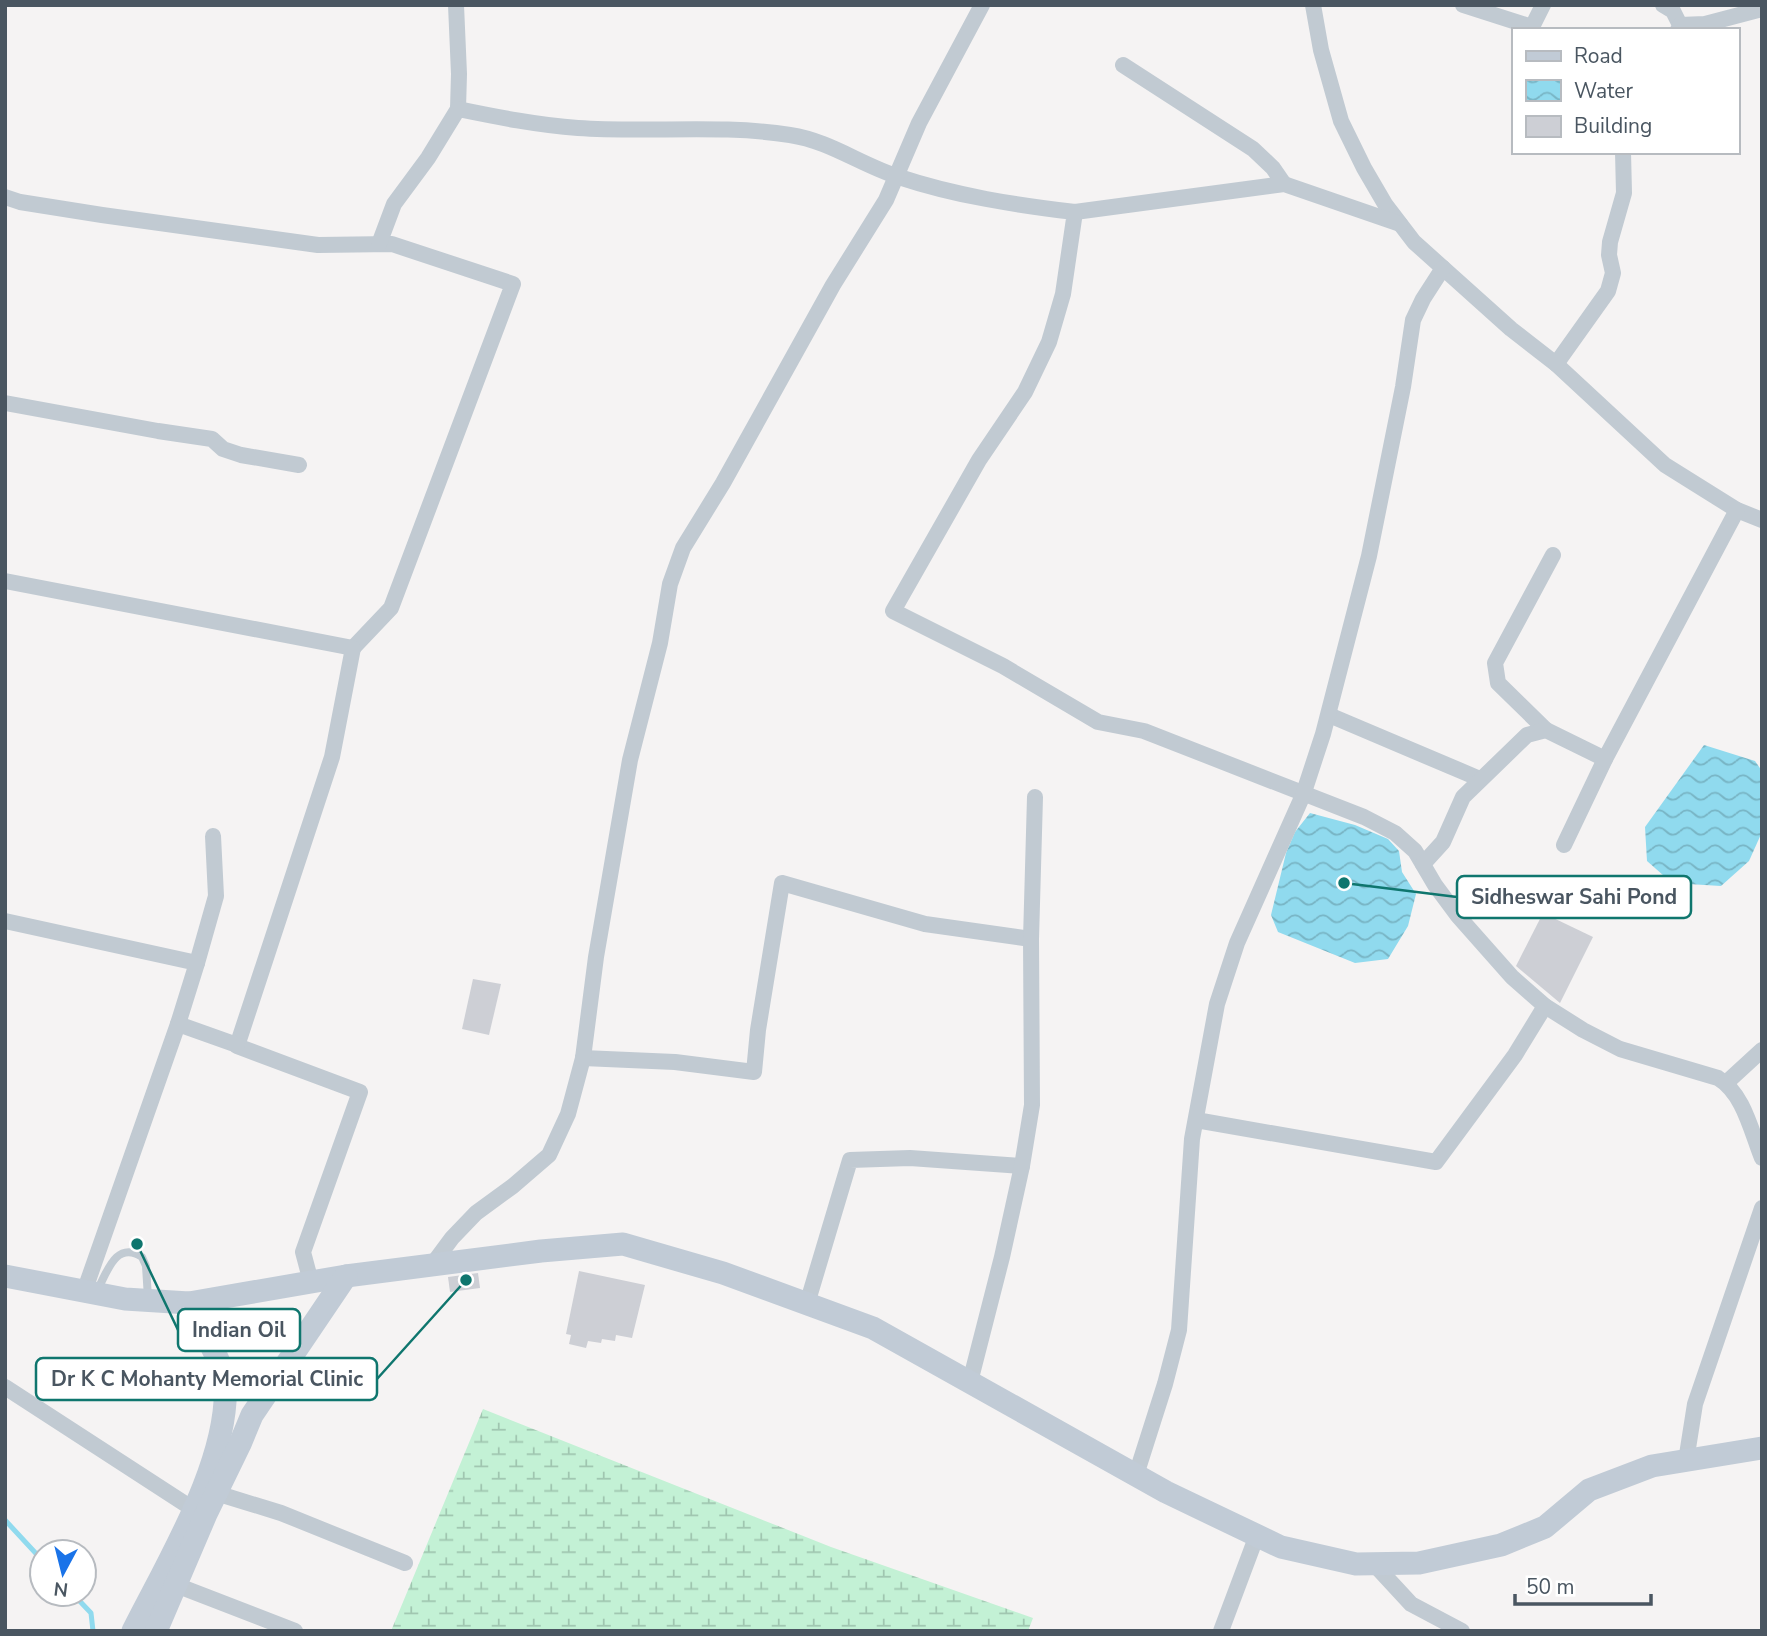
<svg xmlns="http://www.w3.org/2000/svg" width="1767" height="1636" font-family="'Nunito Sans',sans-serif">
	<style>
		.wetland { fill: url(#wetland-marsh) }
		.water { fill: url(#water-waves) }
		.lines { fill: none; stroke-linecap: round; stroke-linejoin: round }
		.stream { stroke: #90daee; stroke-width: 5 }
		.building { fill: #cdcfd5 }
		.lane { stroke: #c1cad2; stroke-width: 8 }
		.street { stroke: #c1cad2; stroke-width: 16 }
		.secondary { stroke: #c1cbd6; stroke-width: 23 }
		.leader { fill: none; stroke: #0f766e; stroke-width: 2.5 }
		.callout-dot { fill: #0f766e; stroke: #fff; stroke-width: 2.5 }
		.callout { fill: #fff; stroke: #0f766e; stroke-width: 2.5 }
		.callout-label { font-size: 21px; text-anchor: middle; font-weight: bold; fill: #4a5661 }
	</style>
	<defs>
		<pattern id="wetland-marsh" width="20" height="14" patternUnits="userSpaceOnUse" patternTransform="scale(1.75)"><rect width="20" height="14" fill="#c3f1d5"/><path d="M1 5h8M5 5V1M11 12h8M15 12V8" fill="none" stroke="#a0c6b0"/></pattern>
		<pattern id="water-waves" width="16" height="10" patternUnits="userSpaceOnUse" patternTransform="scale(1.75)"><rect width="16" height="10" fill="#90daee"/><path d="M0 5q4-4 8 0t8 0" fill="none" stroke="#78b4c4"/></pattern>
	</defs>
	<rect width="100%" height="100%" fill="#f5f3f3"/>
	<polygon class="wetland" points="483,1409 831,1547 1033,1618 1028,1631 391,1631"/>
	<g class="water">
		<polygon points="1704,745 1755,761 1762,771 1762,832 1749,861 1721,886 1672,883 1647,861 1645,827"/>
		<polygon points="1310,813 1355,825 1388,839 1399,851 1402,872 1416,894 1408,926 1388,959 1355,963 1278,932 1271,915 1286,853 1295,832"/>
	</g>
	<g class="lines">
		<g class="stream">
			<polyline points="5,1520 42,1560"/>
			<polyline points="73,1594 91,1613 93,1631"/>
		</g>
	</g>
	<g class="building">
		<polygon points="1543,913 1593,937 1560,1003 1516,966"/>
		<polygon points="473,979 501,984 489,1035 462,1029"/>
		<polygon points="579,1271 645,1285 632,1338 616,1335 615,1341 602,1339 601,1343 588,1341 586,1348 569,1344 571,1335 566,1334"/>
		<polygon points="478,1273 480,1288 450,1292 448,1277"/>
	</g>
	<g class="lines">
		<path class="lane" d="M97,1291C107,1272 116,1240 142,1257L146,1266L148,1298"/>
		<g class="street">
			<polyline points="456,5 459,74 458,109"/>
			<polyline points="1313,5 1321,50 1341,121 1364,168 1385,204 1414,242 1511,329 1556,364 1665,465 1737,510 1762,520"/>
			<polyline points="1463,5 1532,27 1543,5"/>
			<polyline points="1663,5 1673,11 1680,25 1678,30"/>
			<polyline points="1680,25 1705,24 1762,9"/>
			<polyline points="1123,65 1253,149 1273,168 1284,184"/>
			<polyline points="5,197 20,202 102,215 318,245 392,244 513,284 391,608 353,648"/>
			<polyline points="1075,212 1284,184 1400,224"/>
			<path d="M379,244L394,204L428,158L458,109C497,117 537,125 578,128C649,133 720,124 790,135C830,141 861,165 899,177C956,196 1016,205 1075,212L1063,294L1049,342L1025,392L979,460L893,611L1003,666L1098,722L1144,731L1364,817L1395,833L1415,851L1435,885L1458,916L1512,977L1545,1006L1583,1030L1620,1049L1718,1078C1744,1094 1751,1131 1762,1158"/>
			<polyline points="1556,364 1608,291 1613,273 1609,255 1610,242 1624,193 1623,152"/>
			<polyline points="5,403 158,431 212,439 223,449 241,455 299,465"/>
			<polyline points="5,581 353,648 332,757 237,1046 360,1092 303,1252 311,1282"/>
			<polyline points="1329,715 1480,779"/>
			<polyline points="1546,730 1498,683 1495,663 1553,555"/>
			<polyline points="1564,845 1605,759 1737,510"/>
			<polyline points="1423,864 1443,842 1463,797 1527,735 1546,730 1605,759"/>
			<polyline points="5,921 197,963 178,1024"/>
			<polyline points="197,963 216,896 213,836"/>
			<polyline points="583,1058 675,1062 754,1072 758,1030 782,883 925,924 1031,939"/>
			<polyline points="1726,1083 1762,1050"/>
			<polyline points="1196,1120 1436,1162 1515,1055 1545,1006"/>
			<polyline points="432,1265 452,1238 476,1213 513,1186 549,1155 568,1114 583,1058 596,957 630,760 660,643 670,584 683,548 723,483 833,285 886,200 919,123 982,5"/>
			<polyline points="84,1292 178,1024 237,1045"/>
			<polyline points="807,1304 850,1160 910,1158 1022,1166"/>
			<polyline points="970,1382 1002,1257 1022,1166 1032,1105 1031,939 1035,797"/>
			<polyline points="5,1387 193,1509"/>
			<polyline points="1686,1461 1695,1404 1762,1208"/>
			<polyline points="1136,1475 1165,1384 1179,1330 1192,1139 1217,1004 1237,943 1303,795 1323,734 1369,556 1403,387 1413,320 1423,299 1443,268"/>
			<polyline points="216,1493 281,1513 405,1563"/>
			<polyline points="1374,1564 1411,1604 1462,1631"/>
			<polyline points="176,1585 295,1631"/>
			<polyline points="1221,1631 1257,1535"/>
		</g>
		<g class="secondary">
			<polyline points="5,1276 125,1299 189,1303 346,1276 541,1251 623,1244 723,1273 873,1328 1166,1492 1281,1547 1356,1564 1419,1563 1501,1545 1545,1527 1589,1490 1652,1466 1762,1448"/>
			<path d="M133,1631C168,1561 231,1459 225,1381C223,1363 198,1322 189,1303"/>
			<polyline points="156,1631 206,1514 240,1444 252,1415 346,1276"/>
		</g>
	</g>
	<path class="leader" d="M1344 883L1457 897M137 1244L178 1330M466 1280L377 1379"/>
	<g class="callout-dot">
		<circle cx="1344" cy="883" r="7"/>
		<circle cx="137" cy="1244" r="7"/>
		<circle cx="466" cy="1280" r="7"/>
	</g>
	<g class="callout">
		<rect x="1457" y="876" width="234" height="42" rx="7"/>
		<rect x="178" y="1309" width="122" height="42" rx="7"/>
		<rect x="36" y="1358" width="341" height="42" rx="7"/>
	</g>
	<g class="callout-label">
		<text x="1574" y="904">Sidheswar Sahi Pond</text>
		<text x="239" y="1337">Indian Oil</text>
		<text x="207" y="1386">Dr K C Mohanty Memorial Clinic</text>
	</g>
	<rect width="1767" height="1636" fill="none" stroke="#4a5661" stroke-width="14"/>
	<rect x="1512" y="28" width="228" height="126" fill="#ffffff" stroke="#b7bbc0" stroke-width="2"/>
	<rect x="1526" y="51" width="35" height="10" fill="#c1cbd6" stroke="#b7bbc0" stroke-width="2"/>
	<text x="1574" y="63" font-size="21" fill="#4a5661">Road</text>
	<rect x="1526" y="80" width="35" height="21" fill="url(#water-waves)" stroke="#b7bbc0" stroke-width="2"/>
	<text x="1574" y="98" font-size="21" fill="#4a5661">Water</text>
	<rect x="1526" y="116" width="35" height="21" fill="#cdcfd5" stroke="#b7bbc0" stroke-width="2"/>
	<text x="1574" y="133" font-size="21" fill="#4a5661">Building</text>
	<g transform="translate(63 1573) rotate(187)"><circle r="33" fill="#ffffff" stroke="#b7bbc0" stroke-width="2"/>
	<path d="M0-5L12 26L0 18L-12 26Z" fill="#1a73e8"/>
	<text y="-10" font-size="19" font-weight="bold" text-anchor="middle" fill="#4a5661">N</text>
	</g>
	<path d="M1515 1594v10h136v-10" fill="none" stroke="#4a5661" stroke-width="3.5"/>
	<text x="1526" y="1594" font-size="21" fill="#4a5661" stroke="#ffffff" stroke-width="5" paint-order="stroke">50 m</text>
</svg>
